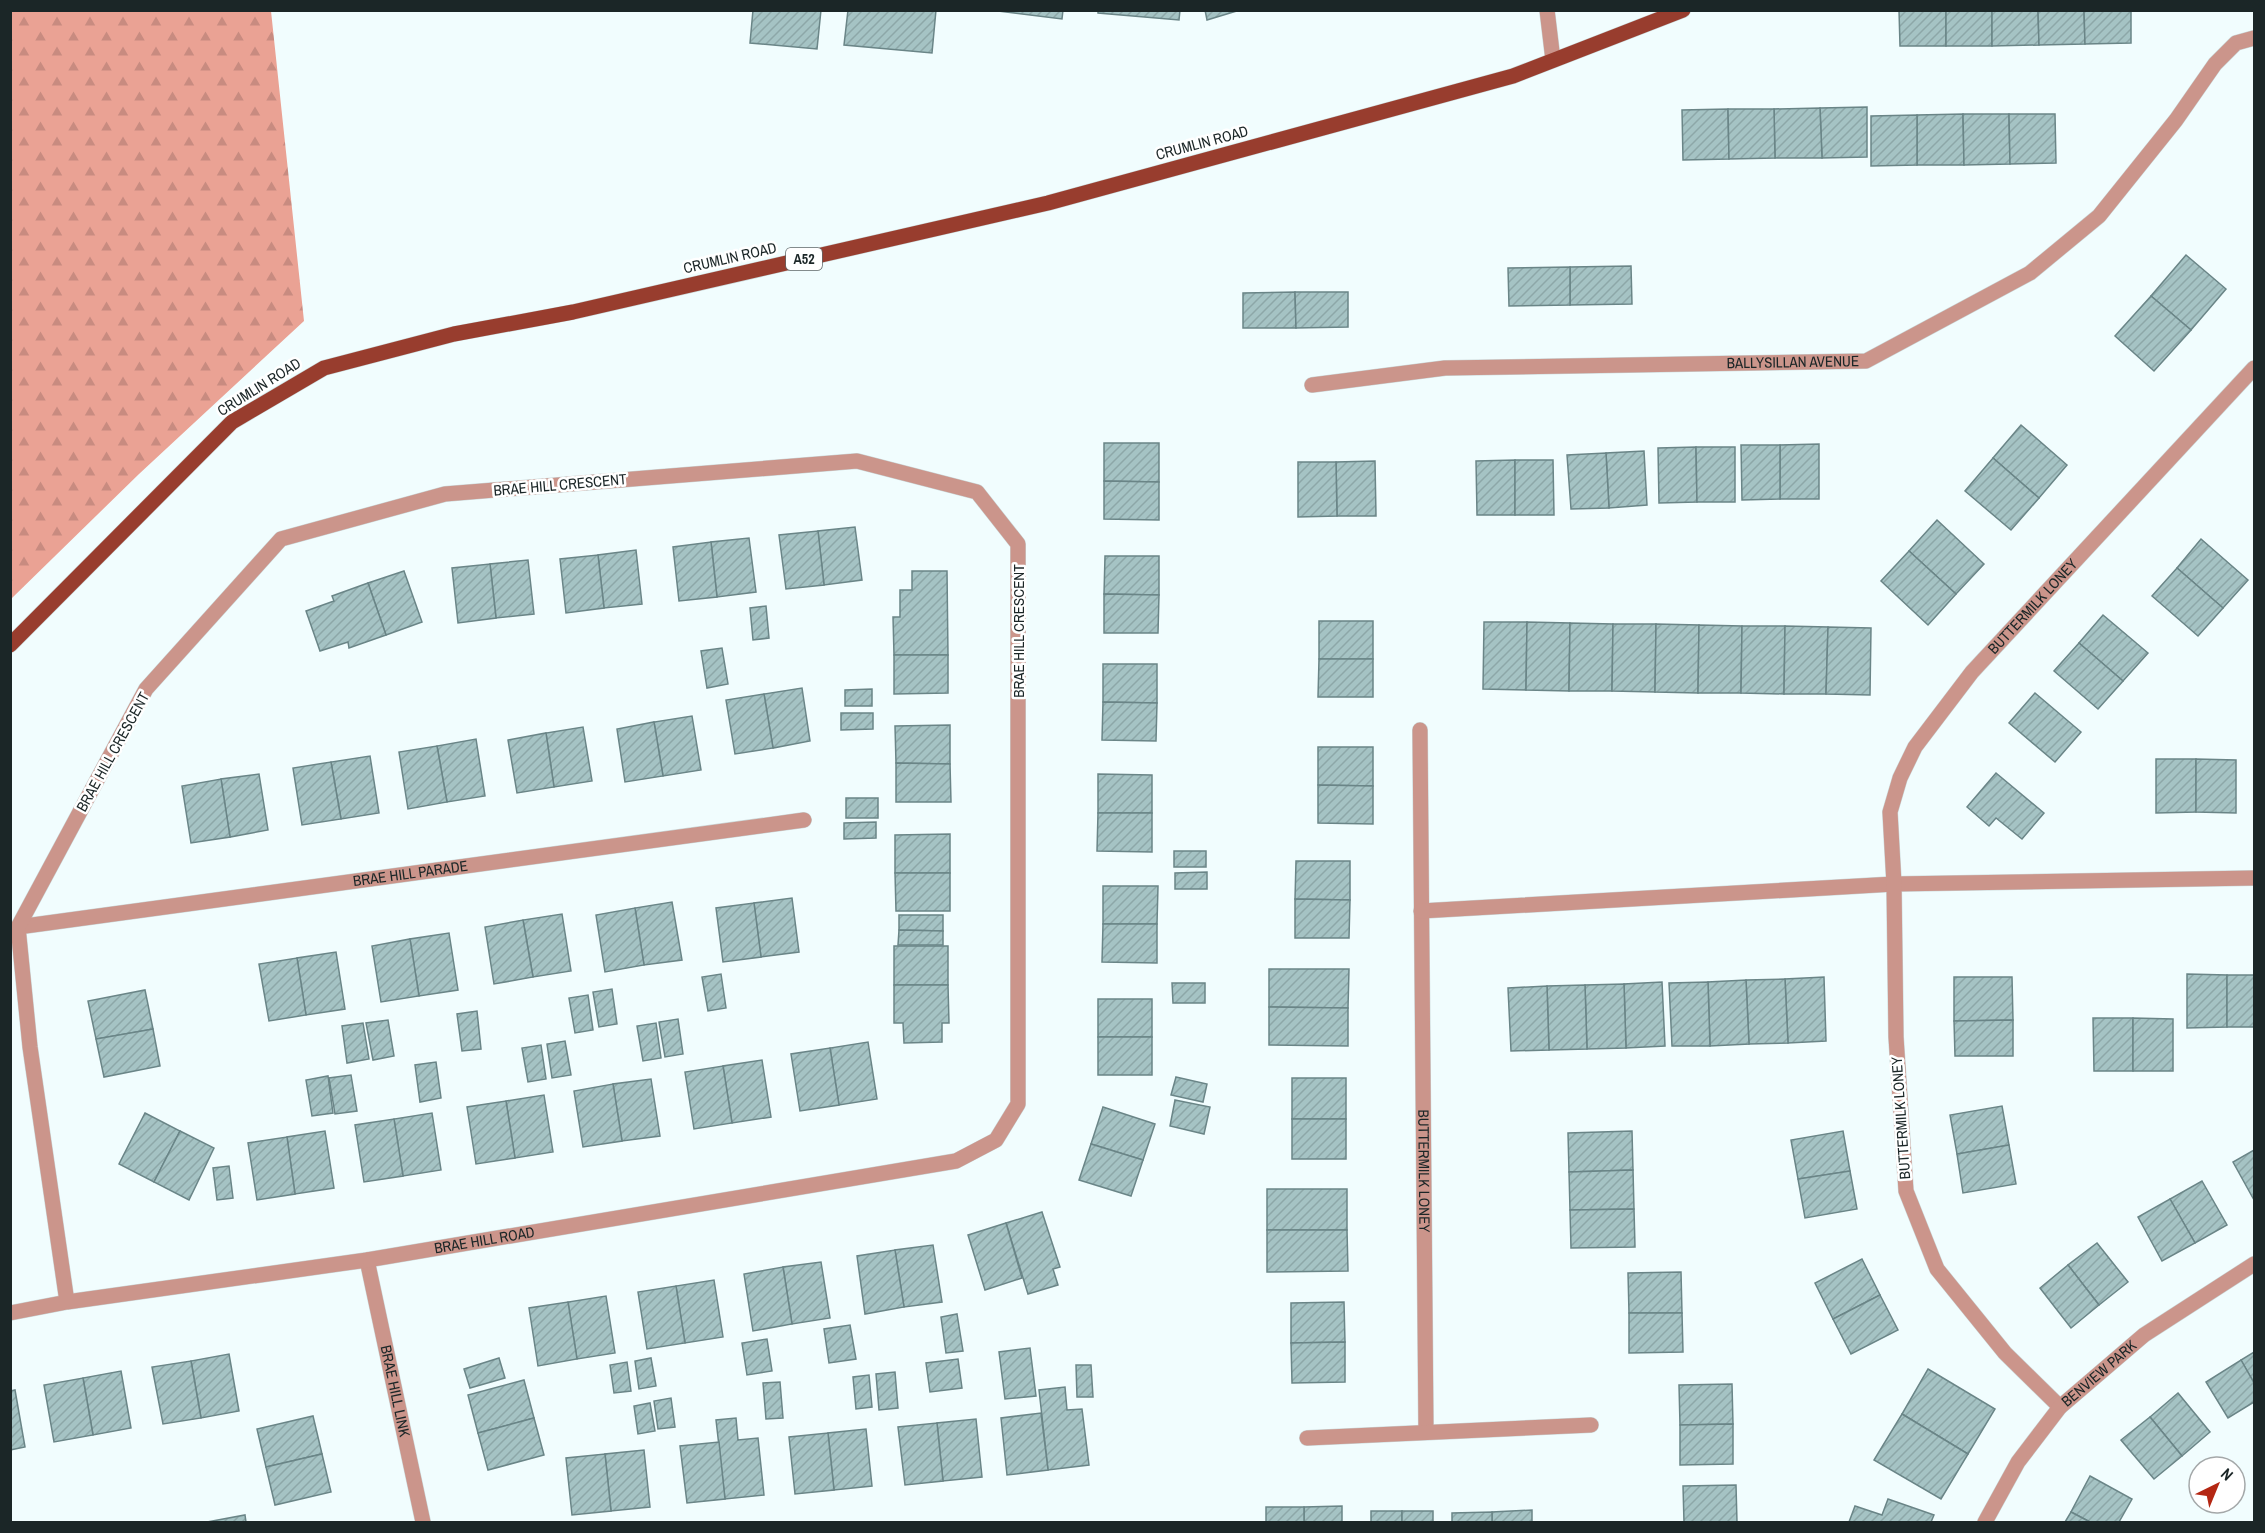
<svg xmlns="http://www.w3.org/2000/svg" width="2265" height="1533" font-family="'Archivo Narrow',sans-serif">
	<style>
		.forest { fill: url(#forest-firs) }
		.building { fill: url(#building-hatch); stroke: #6a8587; stroke-width: 1.5 }
		.lines { fill: none; stroke-linecap: round; stroke-linejoin: round }
		.service-casing { stroke: #cad6d7; stroke-width: 16 }
		.minor-casing { stroke: #cad6d7; stroke-width: 16 }
		.primary-casing { stroke: #cad6d7; stroke-width: 16 }
		.service { stroke: #cb958b; stroke-width: 15 }
		.minor { stroke: #cb958b; stroke-width: 15 }
		.primary { stroke: #983d2e; stroke-width: 15 }
		.labels { text-anchor: middle; stroke-width: 5; stroke-linejoin: round; paint-order: stroke }
		.shield { fill: #fff; stroke: #5f6768; stroke-width: 1.5 }
		.shield-label { font-size: 14px; font-weight: bold; fill: #1b2627 }
		.street-label { font-size: 15px; fill: #1b2627; stroke: #fff }
	</style>
	<defs>
		<pattern id="forest-firs" width="22" height="20" patternUnits="userSpaceOnUse" patternTransform="scale(1.5)"><rect width="22" height="20" fill="#eaa294"/><path d="M5 1l3.5 6h-7zM16 11l3.5 6h-7z" fill="#c88b80"/></pattern>
		<pattern id="building-hatch" width="6" height="6" patternUnits="userSpaceOnUse" patternTransform="scale(1.5)"><rect width="6" height="6" fill="#a5c3c4"/><path d="M-1 1l2-2M0 6l6-6M5 7l2-2" fill="none" stroke="#8da7a8"/></pattern>
	</defs>
	<rect width="100%" height="100%" fill="#f1fdfe"/>
	<polygon class="forest" points="11,10 271,11 304,321 139,474 11,599"/>
	<g class="building">
		<polygon points="753,10 821,10 817,49 750,43"/>
		<polygon points="848,10 936,10 932,53 844,45"/>
		<polygon points="990,10 1063,10 1062,19"/>
		<polygon points="1098,10 1180,10 1179,20 1098,13"/>
		<polygon points="1205,10 1240,10 1207,20"/>
		<polygon points="1899,10 1946,10 1946,46 1900,46"/>
		<rect x="1946" y="10" width="46" height="36"/>
		<polygon points="1992,10 2038,10 2039,45 1992,46"/>
		<polygon points="2038,10 2084,10 2085,44 2039,45"/>
		<polygon points="2084,10 2131,10 2131,43 2085,44"/>
		<polygon points="1867,107 1867,157 1822,158 1820,108"/>
		<polygon points="1820,108 1822,158 1775,158 1774,109"/>
		<polygon points="1728,109 1729,159 1683,160 1682,110"/>
		<polygon points="1728,109 1774,109 1775,158 1729,159"/>
		<polygon points="1963,114 1964,165 1917,165 1917,115"/>
		<polygon points="1963,114 2009,114 2010,164 1964,165"/>
		<polygon points="2009,114 2055,114 2056,163 2010,164"/>
		<polygon points="1917,115 1917,165 1871,166 1871,116"/>
		<polygon points="2186,255 2226,289 2191,330 2151,296"/>
		<polygon points="1631,266 1632,304 1570,305 1570,267"/>
		<polygon points="1570,267 1570,305 1509,306 1508,268"/>
		<polygon points="1295,292 1296,328 1243,328 1243,293"/>
		<polygon points="1295,292 1348,292 1348,327 1296,328"/>
		<polygon points="2151,296 2191,330 2154,371 2115,336"/>
		<polygon points="2021,425 2067,465 2039,498 1993,458"/>
		<polygon points="1104,443 1159,443 1159,482 1104,481"/>
		<polygon points="1819,444 1819,499 1780,499 1780,445"/>
		<polygon points="1741,445 1780,445 1780,499 1742,500"/>
		<polygon points="1696,447 1697,502 1659,503 1658,448"/>
		<polygon points="1696,447 1735,447 1735,502 1697,502"/>
		<polygon points="1644,451 1647,505 1609,508 1606,453"/>
		<polygon points="1606,453 1609,508 1571,509 1567,455"/>
		<polygon points="1993,458 2039,498 2011,530 1965,491"/>
		<polygon points="1515,460 1515,515 1477,515 1476,461"/>
		<polygon points="1515,460 1553,460 1554,515 1515,515"/>
		<polygon points="1375,461 1376,516 1337,516 1336,462"/>
		<polygon points="1298,462 1336,462 1337,516 1298,517"/>
		<polygon points="1104,481 1159,482 1159,520 1104,519"/>
		<polygon points="1937,520 1984,564 1956,594 1909,551"/>
		<polygon points="855,527 862,580 824,585 818,531"/>
		<polygon points="818,531 824,585 786,589 779,535"/>
		<polygon points="749,538 756,592 717,597 711,542"/>
		<polygon points="2201,539 2248,580 2223,608 2177,568"/>
		<polygon points="711,542 717,597 679,601 673,547"/>
		<polygon points="636,550 642,604 604,608 598,555"/>
		<polygon points="1909,551 1956,594 1928,625 1881,581"/>
		<polygon points="598,555 604,608 566,613 560,559"/>
		<polygon points="1105,556 1159,556 1159,595 1104,594"/>
		<polygon points="528,560 534,614 496,618 490,564"/>
		<polygon points="490,564 496,618 458,623 452,568"/>
		<polygon points="2177,568 2223,608 2198,636 2152,596"/>
		<polygon points="404,571 422,622 386,635 368,583"/>
		<polygon points="912,571 947,571 948,655 894,655 893,617 900,617 900,590 912,590"/>
		<polygon points="368,583 386,635 349,648 348,642 320,651 306,611 334,601 332,596"/>
		<polygon points="1104,594 1159,595 1158,633 1104,633"/>
		<polygon points="766,606 769,638 753,640 750,608"/>
		<polygon points="2103,615 2148,653 2123,681 2079,643"/>
		<rect x="1319" y="621" width="54" height="38"/>
		<polygon points="1484,622 1527,622 1526,690 1483,689"/>
		<polygon points="1527,622 1570,623 1569,691 1526,690"/>
		<polygon points="1570,623 1613,624 1612,691 1569,691"/>
		<polygon points="1613,624 1656,624 1655,692 1612,691"/>
		<polygon points="1656,624 1699,625 1698,693 1655,692"/>
		<polygon points="1699,625 1742,626 1741,693 1698,693"/>
		<polygon points="1742,626 1785,626 1784,694 1741,693"/>
		<polygon points="1785,626 1828,627 1826,694 1784,694"/>
		<polygon points="1828,627 1871,628 1870,695 1826,694"/>
		<polygon points="2079,643 2123,681 2098,709 2054,671"/>
		<polygon points="722,648 728,684 707,688 701,651"/>
		<polygon points="894,655 948,655 948,693 894,694"/>
		<polygon points="1319,659 1373,659 1373,697 1318,697"/>
		<polygon points="1103,664 1157,664 1157,703 1103,702"/>
		<polygon points="802,688 810,741 773,748 764,694"/>
		<polygon points="872,689 872,706 845,706 845,690"/>
		<polygon points="2035,693 2081,732 2055,762 2009,723"/>
		<polygon points="764,694 773,748 735,754 726,700"/>
		<polygon points="1103,702 1157,703 1156,741 1102,740"/>
		<polygon points="841,713 873,713 873,729 841,730"/>
		<polygon points="692,716 701,770 663,776 654,722"/>
		<polygon points="654,722 663,776 625,782 617,729"/>
		<polygon points="950,725 950,764 896,763 895,726"/>
		<polygon points="583,727 592,781 554,787 546,733"/>
		<polygon points="546,733 554,787 517,793 508,740"/>
		<polygon points="476,739 485,796 447,802 437,746"/>
		<polygon points="437,746 447,802 408,809 399,752"/>
		<polygon points="1318,747 1373,747 1373,786 1318,785"/>
		<polygon points="370,756 379,813 341,819 331,762"/>
		<polygon points="2156,759 2196,759 2196,812 2156,813"/>
		<polygon points="2196,759 2236,760 2236,813 2196,812"/>
		<polygon points="331,762 341,819 302,825 293,768"/>
		<polygon points="896,763 950,764 951,802 896,802"/>
		<polygon points="1996,773 2044,813 2022,839 1996,818 1989,826 1967,807"/>
		<polygon points="259,774 268,830 230,837 221,779"/>
		<polygon points="1098,774 1152,775 1152,813 1098,813"/>
		<polygon points="221,779 230,837 191,843 182,786"/>
		<polygon points="1318,785 1373,786 1373,824 1318,823"/>
		<rect x="846" y="798" width="32" height="20"/>
		<polygon points="1098,813 1152,813 1152,852 1097,851"/>
		<polygon points="876,822 876,838 844,839 844,823"/>
		<polygon points="950,834 950,873 895,873 895,835"/>
		<rect x="1174" y="851" width="32" height="16"/>
		<polygon points="1296,861 1350,861 1350,900 1295,899"/>
		<polygon points="1207,872 1207,889 1175,889 1175,873"/>
		<polygon points="895,873 950,873 950,911 896,911"/>
		<polygon points="1103,886 1158,886 1157,924 1103,924"/>
		<polygon points="792,898 799,952 761,957 754,903"/>
		<polygon points="1295,899 1350,900 1349,938 1295,938"/>
		<polygon points="672,902 682,960 644,965 635,908"/>
		<polygon points="754,903 761,957 723,962 716,908"/>
		<polygon points="635,908 644,965 605,972 596,915"/>
		<polygon points="562,914 571,971 533,977 523,920"/>
		<polygon points="899,915 943,915 943,931 899,930"/>
		<polygon points="523,920 533,977 494,984 485,927"/>
		<polygon points="1103,924 1157,924 1157,963 1102,962"/>
		<polygon points="899,930 943,931 943,945 898,945"/>
		<polygon points="449,933 458,990 419,996 410,939"/>
		<polygon points="410,939 419,996 381,1002 372,946"/>
		<rect x="894" y="946" width="54" height="39"/>
		<polygon points="336,952 345,1009 306,1015 297,958"/>
		<polygon points="297,958 306,1015 269,1021 259,964"/>
		<polygon points="1269,969 1349,969 1348,1008 1269,1007"/>
		<polygon points="721,974 726,1008 708,1011 702,977"/>
		<polygon points="2187,974 2227,975 2227,1027 2187,1028"/>
		<rect x="2227" y="975" width="27" height="52"/>
		<polygon points="1824,977 1826,1041 1788,1043 1785,979"/>
		<polygon points="1954,977 2012,977 2013,1020 1954,1021"/>
		<polygon points="1785,979 1788,1043 1749,1044 1746,980"/>
		<polygon points="1746,980 1749,1044 1710,1046 1708,982"/>
		<polygon points="1662,982 1665,1046 1626,1048 1624,984"/>
		<polygon points="1708,982 1710,1046 1672,1046 1669,983"/>
		<polygon points="1172,983 1205,983 1205,1003 1173,1003"/>
		<polygon points="1624,984 1626,1048 1587,1049 1585,985"/>
		<polygon points="894,985 948,985 949,1023 942,1023 942,1042 904,1043 903,1023 894,1023"/>
		<polygon points="1585,985 1587,1049 1549,1050 1547,986"/>
		<polygon points="1547,986 1549,1050 1511,1051 1508,988"/>
		<polygon points="612,989 617,1024 599,1027 593,992"/>
		<polygon points="145,990 153,1029 96,1039 88,1001"/>
		<polygon points="588,995 593,1030 575,1033 569,998"/>
		<rect x="1098" y="999" width="54" height="38"/>
		<polygon points="1269,1007 1348,1008 1348,1046 1269,1045"/>
		<polygon points="477,1011 481,1049 462,1051 457,1014"/>
		<polygon points="2093,1018 2133,1018 2133,1071 2094,1071"/>
		<polygon points="2133,1018 2173,1019 2173,1071 2133,1071"/>
		<polygon points="678,1019 683,1054 665,1057 659,1022"/>
		<polygon points="388,1020 394,1056 373,1060 366,1023"/>
		<polygon points="2013,1020 2013,1056 1955,1056 1954,1021"/>
		<polygon points="363,1023 369,1059 347,1063 342,1026"/>
		<polygon points="656,1023 661,1058 643,1061 637,1026"/>
		<polygon points="153,1029 160,1066 104,1077 96,1039"/>
		<rect x="1098" y="1037" width="54" height="38"/>
		<polygon points="565,1041 571,1075 552,1078 547,1044"/>
		<polygon points="868,1042 877,1099 839,1105 830,1048"/>
		<polygon points="541,1045 546,1079 528,1082 522,1048"/>
		<polygon points="830,1048 839,1105 800,1111 791,1054"/>
		<polygon points="762,1060 771,1117 732,1123 723,1066"/>
		<polygon points="436,1062 441,1098 420,1102 415,1065"/>
		<polygon points="723,1066 732,1123 694,1129 685,1072"/>
		<polygon points="351,1075 357,1111 335,1114 329,1078"/>
		<polygon points="328,1076 333,1113 312,1116 306,1080"/>
		<polygon points="1176,1077 1207,1084 1203,1102 1171,1095"/>
		<rect x="1292" y="1078" width="54" height="41"/>
		<polygon points="651,1079 660,1136 622,1141 613,1084"/>
		<polygon points="613,1084 622,1141 583,1147 574,1091"/>
		<polygon points="544,1095 553,1152 515,1158 506,1101"/>
		<polygon points="1175,1100 1210,1107 1204,1134 1170,1126"/>
		<polygon points="506,1101 515,1158 476,1164 467,1107"/>
		<polygon points="2002,1106 2009,1145 1957,1154 1950,1115"/>
		<polygon points="1103,1107 1155,1124 1143,1160 1091,1144"/>
		<polygon points="145,1113 180,1131 154,1182 119,1164"/>
		<polygon points="432,1113 441,1170 403,1176 394,1119"/>
		<polygon points="394,1119 403,1176 364,1182 355,1125"/>
		<rect x="1292" y="1119" width="54" height="40"/>
		<polygon points="180,1131 214,1148 189,1200 154,1182"/>
		<polygon points="325,1131 334,1188 295,1194 287,1137"/>
		<polygon points="1632,1131 1633,1170 1569,1172 1568,1133"/>
		<polygon points="1843,1131 1850,1171 1798,1179 1791,1140"/>
		<polygon points="287,1137 295,1194 257,1200 248,1143"/>
		<polygon points="1091,1144 1143,1160 1131,1196 1079,1180"/>
		<polygon points="2009,1145 2016,1184 1963,1193 1957,1154"/>
		<polygon points="2254,1150 2254,1200 2233,1162"/>
		<polygon points="229,1166 233,1198 217,1200 213,1168"/>
		<polygon points="1633,1170 1634,1209 1570,1210 1569,1172"/>
		<polygon points="1850,1171 1857,1209 1805,1218 1798,1179"/>
		<polygon points="2202,1181 2227,1225 2195,1243 2170,1199"/>
		<rect x="1267" y="1189" width="80" height="41"/>
		<polygon points="2170,1199 2195,1243 2162,1261 2138,1217"/>
		<polygon points="1634,1209 1635,1247 1571,1248 1570,1210"/>
		<polygon points="1042,1212 1060,1267 1053,1269 1058,1285 1028,1294 1006,1223"/>
		<polygon points="1006,1223 1022,1278 985,1290 968,1235"/>
		<polygon points="1267,1230 1347,1230 1348,1271 1267,1272"/>
		<polygon points="2097,1243 2128,1282 2099,1305 2068,1265"/>
		<polygon points="933,1245 942,1302 904,1307 895,1250"/>
		<polygon points="895,1250 904,1307 865,1314 857,1256"/>
		<polygon points="1862,1259 1880,1295 1833,1319 1815,1283"/>
		<polygon points="821,1262 830,1318 792,1324 783,1267"/>
		<polygon points="2068,1265 2099,1305 2071,1328 2040,1288"/>
		<polygon points="783,1267 792,1324 753,1331 744,1274"/>
		<polygon points="1681,1272 1682,1313 1629,1313 1628,1273"/>
		<polygon points="714,1280 723,1337 685,1343 676,1286"/>
		<polygon points="676,1286 685,1343 647,1349 638,1292"/>
		<polygon points="1880,1295 1898,1330 1851,1354 1833,1319"/>
		<polygon points="606,1296 615,1353 577,1359 568,1302"/>
		<polygon points="568,1302 577,1359 538,1366 529,1308"/>
		<polygon points="1344,1302 1345,1342 1291,1343 1291,1303"/>
		<polygon points="1629,1313 1682,1313 1683,1352 1629,1353"/>
		<polygon points="957,1314 963,1351 946,1353 941,1317"/>
		<polygon points="850,1325 856,1359 829,1363 824,1329"/>
		<polygon points="767,1339 772,1371 747,1375 742,1343"/>
		<polygon points="1345,1342 1345,1382 1292,1383 1291,1343"/>
		<polygon points="1030,1348 1036,1396 1005,1399 999,1352"/>
		<polygon points="2254,1352 2254,1383 2241,1360"/>
		<polygon points="229,1354 239,1411 201,1418 191,1361"/>
		<polygon points="499,1358 505,1378 470,1388 464,1369"/>
		<polygon points="651,1358 656,1386 639,1389 635,1361"/>
		<polygon points="958,1359 962,1388 930,1392 926,1363"/>
		<polygon points="2241,1360 2254,1383 2254,1402 2228,1418 2206,1382"/>
		<polygon points="191,1361 201,1418 163,1424 152,1367"/>
		<polygon points="627,1362 631,1391 614,1393 610,1365"/>
		<polygon points="1076,1365 1091,1365 1093,1397 1077,1397"/>
		<polygon points="1928,1369 1995,1409 1968,1454 1902,1414"/>
		<polygon points="121,1371 131,1428 93,1435 83,1378"/>
		<polygon points="895,1372 898,1408 879,1410 876,1374"/>
		<polygon points="869,1375 872,1407 856,1409 853,1377"/>
		<polygon points="83,1378 93,1435 54,1442 44,1385"/>
		<polygon points="524,1380 534,1418 478,1433 468,1395"/>
		<polygon points="780,1382 783,1418 766,1419 763,1383"/>
		<polygon points="1732,1384 1733,1424 1680,1425 1679,1385"/>
		<polygon points="1065,1387 1067,1410 1082,1409 1089,1465 1048,1470 1039,1390"/>
		<polygon points="15,1390 25,1447 10,1450 10,1391"/>
		<polygon points="2178,1393 2210,1432 2182,1456 2150,1417"/>
		<polygon points="671,1398 675,1427 658,1429 654,1401"/>
		<polygon points="650,1403 655,1431 638,1434 634,1406"/>
		<polygon points="1041,1413 1048,1470 1007,1475 1001,1418"/>
		<polygon points="1902,1414 1968,1454 1941,1499 1874,1460"/>
		<polygon points="313,1416 322,1454 266,1467 257,1429"/>
		<polygon points="2150,1417 2182,1456 2154,1479 2121,1440"/>
		<polygon points="534,1418 544,1455 488,1470 478,1433"/>
		<polygon points="736,1418 738,1440 758,1438 764,1495 725,1499 716,1420"/>
		<polygon points="976,1419 982,1477 943,1481 937,1423"/>
		<polygon points="937,1423 943,1481 905,1485 898,1427"/>
		<polygon points="1733,1424 1733,1464 1680,1465 1680,1425"/>
		<polygon points="866,1429 872,1486 834,1490 828,1433"/>
		<polygon points="828,1433 834,1490 795,1494 789,1437"/>
		<polygon points="719,1442 725,1499 687,1503 680,1446"/>
		<polygon points="644,1450 650,1507 611,1511 605,1454"/>
		<polygon points="322,1454 331,1492 275,1505 266,1467"/>
		<polygon points="605,1454 611,1511 572,1515 566,1458"/>
		<polygon points="2090,1476 2132,1499 2119,1522 2090,1522 2071,1512"/>
		<polygon points="1736,1485 1737,1522 1684,1522 1683,1486"/>
		<polygon points="1888,1499 1934,1515 1931,1522 1849,1522 1855,1506 1882,1515"/>
		<polygon points="1342,1506 1342,1522 1304,1522 1304,1507"/>
		<rect x="1266" y="1507" width="38" height="15"/>
		<polygon points="1532,1510 1532,1522 1492,1522 1492,1512"/>
		<rect x="1371" y="1511" width="31" height="11"/>
		<rect x="1402" y="1511" width="31" height="11"/>
		<polygon points="1492,1512 1492,1522 1452,1522 1452,1513"/>
		<polygon points="2071,1512 2090,1522 2065,1522"/>
		<polygon points="245,1515 246,1522 207,1522"/>
	</g>
	<g class="lines">
		<defs>
			<polyline id="service" points="1547,10 1553,60"/>
			<g id="minor">
				<path id="s1" d="M1312,385L1445,368L1866,361L2030,273L2099,216L2176,120L2215,64L2236,43L2254,38"/>
				<path id="s2" d="M1420,730L1426,1432"/>
				<polyline points="1421,911 1894,884 2254,878"/>
				<path id="s3" d="M18,927L804,820"/>
				<path id="s4" d="M367,1260L423,1522"/>
				<path id="s5" d="M10,1313L67,1302L367,1260L956,1161L996,1140L1018,1104V544L977,492L857,461L445,494L281,539L146,689L18,927L30,1047L67,1302"/>
				<path id="s6" d="M2060,1407L2005,1353L1937,1269L1906,1191L1896,1037L1894,884L1890,812L1900,778L1915,747L1972,672L2254,368"/>
				<polyline points="1307,1438 1591,1425"/>
				<path id="s7" d="M1985,1522L2018,1462L2060,1407L2144,1335L2254,1264"/>
			</g>
			<polyline id="primary" points="10,645 232,422 324,368 454,334 573,312 1048,203 1513,76 1683,10"/>
		</defs>
		<use href="#service" class="service-casing"/>
		<use href="#minor" class="minor-casing"/>
		<use href="#primary" class="primary-casing"/>
		<use href="#service" class="service"/>
		<use href="#minor" class="minor"/>
		<use href="#primary" class="primary"/>
	</g>
	<g class="labels">
		<rect class="shield" x="786" y="248" width="36" height="22" rx="4.5"/>
		<g class="shield-label">
			<text x="804" y="264">A52</text>
		</g>
		<g class="street-label">
			<text transform="translate(1202 143) rotate(-15)" y="5">CRUMLIN ROAD</text>
			<text transform="translate(730 258) rotate(-13)" y="5">CRUMLIN ROAD</text>
			<text dy="5" stroke="none"><textPath href="#s1" startOffset="482">BALLYSILLAN AVENUE</textPath></text>
			<text transform="translate(259 387) rotate(-32)" y="5">CRUMLIN ROAD</text>
			<text transform="translate(560 485) rotate(-5)" y="5">BRAE HILL CRESCENT</text>
			<text dy="5" stroke="none"><textPath href="#s6" startOffset="902">BUTTERMILK LONEY</textPath></text>
			<text transform="translate(1019 631) rotate(-90)" y="5">BRAE HILL CRESCENT</text>
			<text transform="translate(113 752) rotate(-61)" y="5">BRAE HILL CRESCENT</text>
			<text dy="5" stroke="none"><textPath href="#s3" startOffset="396">BRAE HILL PARADE</textPath></text>
			<text transform="translate(1901 1118) rotate(-94)" y="5">BUTTERMILK LONEY</text>
			<text dy="5" stroke="none"><textPath href="#s2" startOffset="441">BUTTERMILK LONEY</textPath></text>
			<text dy="5" stroke="none"><textPath href="#s5" startOffset="480">BRAE HILL ROAD</textPath></text>
			<text dy="5" stroke="none"><textPath href="#s7" startOffset="189">BENVIEW PARK</textPath></text>
			<text dy="5" stroke="none"><textPath href="#s4" startOffset="134">BRAE HILL LINK</textPath></text>
		</g>
	</g>
	<rect width="2265" height="1533" fill="none" stroke="#1b2627" stroke-width="24"/>
	<g transform="translate(2217 1485) rotate(43)"><circle r="28" fill="#ffffff" stroke="#a4a8a9" stroke-width="1.5"/>
	<path d="M0-4.5L10 22L0 15L-10 22Z" fill="#b42713"/>
	<text y="-9" font-size="16" font-weight="bold" text-anchor="middle" fill="#1b2627">N</text>
	</g>
</svg>
